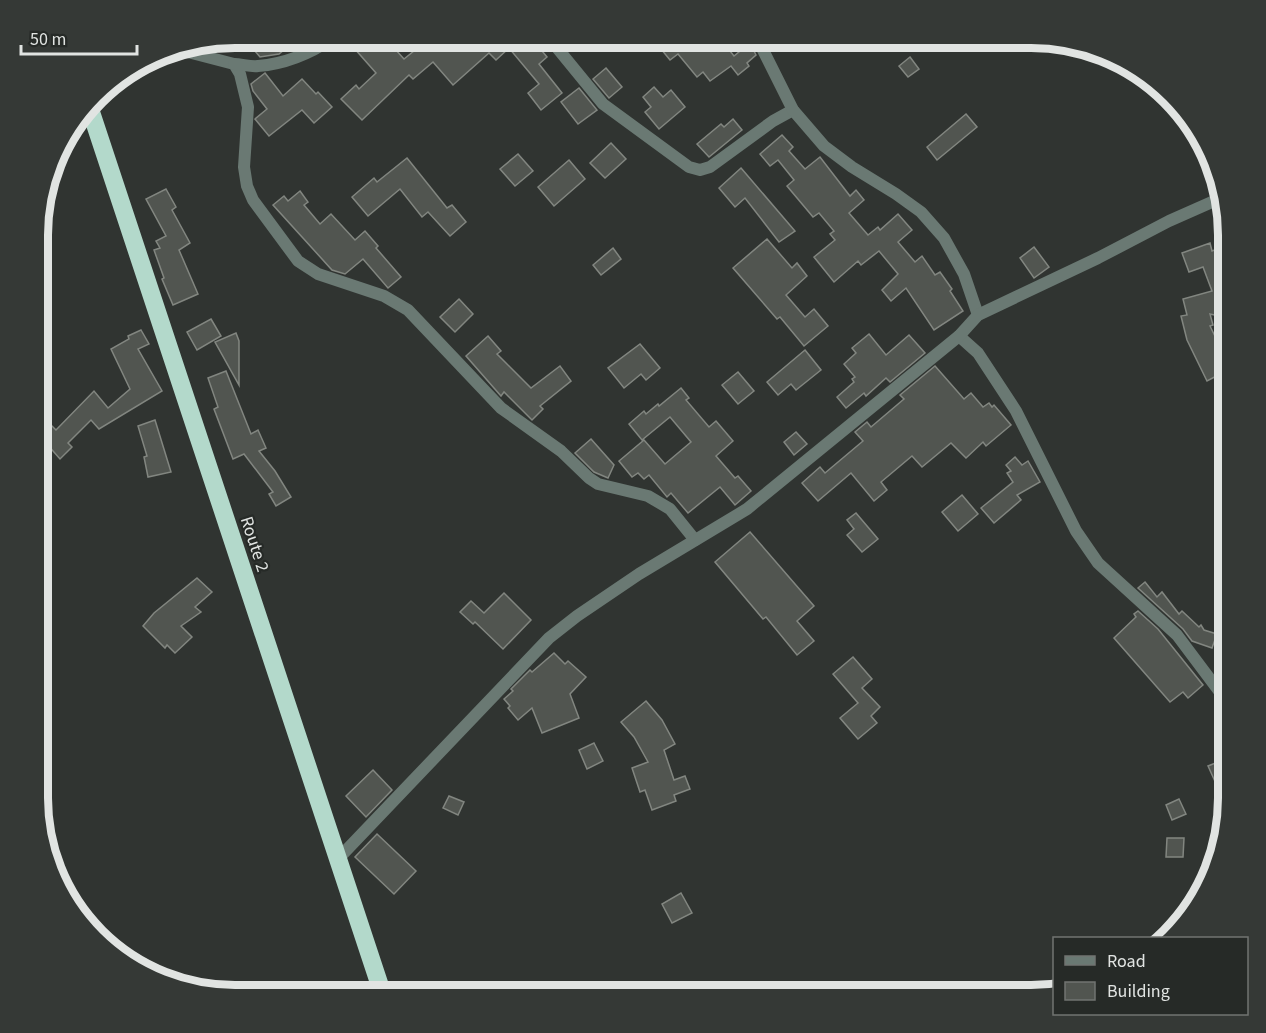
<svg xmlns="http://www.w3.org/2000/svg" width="1266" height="1033" font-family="'Source Sans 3',sans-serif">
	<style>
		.building { fill: #515550; stroke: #828680; stroke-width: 1.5 }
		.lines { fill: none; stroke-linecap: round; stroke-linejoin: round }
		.street { stroke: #6a7973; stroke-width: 12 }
		.highway { stroke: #b3d9cb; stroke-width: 18 }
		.labels { text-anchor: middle; stroke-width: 4.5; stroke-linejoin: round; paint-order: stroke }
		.street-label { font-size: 18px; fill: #e1e4e2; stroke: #262a27 }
		.rim { fill: none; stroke: #e1e4e2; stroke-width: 8 }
	</style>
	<rect width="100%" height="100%" fill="#303431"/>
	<g class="building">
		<polygon points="257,38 298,38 279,54 260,57 249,44"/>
		<polygon points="365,38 385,38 404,59 430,38 521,38 519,39 525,46 533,40 547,57 539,64 562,93 541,110 528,93 539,84 509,48 496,60 489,53 453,85 433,62 413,79 409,75 362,120 341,99 356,85 359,89 376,73 354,48"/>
		<polygon points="652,38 706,38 715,49 723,42 734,56 750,43 756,55 747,63 749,66 738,75 731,66 710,81 703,72 697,77 678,54 670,60"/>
		<polygon points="910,57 919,69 908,77 899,66"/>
		<polygon points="606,68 622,87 609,98 593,79"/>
		<polygon points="265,73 283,96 302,79 316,94 318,92 332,107 314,123 302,110 269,136 255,119 267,109 253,91 251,84"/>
		<polygon points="654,87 663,97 671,90 685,107 659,129 645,112 651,107 643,97"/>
		<polygon points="579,88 597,110 578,124 561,102"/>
		<polygon points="966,114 977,127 937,160 927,147"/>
		<polygon points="733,119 742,130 709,157 697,144 721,124 724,127"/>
		<polygon points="782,135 793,147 789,151 805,169 820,157 850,196 856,190 864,200 849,213 868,235 878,227 880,230 898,214 912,230 898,242 915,262 922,256 935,275 940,272 952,289 950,291 963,311 934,330 906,288 891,301 882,290 898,274 879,251 861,265 858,261 834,282 814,257 835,240 830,234 834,231 819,213 813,217 787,186 794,180 778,160 770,166 760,154"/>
		<polygon points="611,143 626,159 605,178 590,163"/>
		<polygon points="518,154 533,171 515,186 500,169"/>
		<polygon points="407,158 447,208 452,205 466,222 450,236 428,212 422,217 400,189 368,216 352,197 374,178 377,182"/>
		<polygon points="569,160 585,179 554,206 538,187"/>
		<polygon points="741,168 795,231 779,242 745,198 735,207 719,188"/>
		<polygon points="166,189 176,207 172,210 190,243 179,250 198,294 173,305 162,279 164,278 154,250 160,248 156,241 166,236 146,199"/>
		<polygon points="300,191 308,202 304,205 320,224 331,214 355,240 365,231 378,246 376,248 401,277 388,288 363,259 345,274 332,270 273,205 284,196 288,201"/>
		<polygon points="767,239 792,268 797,263 807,276 786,295 805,317 814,309 828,326 804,346 780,317 777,319 733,268"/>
		<polygon points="1210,243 1212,251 1228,245 1228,318 1210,314 1213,325 1210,326 1228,363 1228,370 1207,381 1187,340 1181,316 1187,315 1183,299 1212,291 1203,267 1189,272 1182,253"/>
		<polygon points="1034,247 1049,267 1034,278 1020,258"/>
		<polygon points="613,248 621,259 601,275 593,265"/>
		<polygon points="459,299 473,314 455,332 440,317"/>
		<polygon points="211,319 221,336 197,350 187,332"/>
		<polygon points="141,330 149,344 138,349 162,391 99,429 91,420 68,443 72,447 60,459 39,435 50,424 56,430 94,391 108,408 130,389 111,349 129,339 128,336"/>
		<polygon points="236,333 239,341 239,385 215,342"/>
		<polygon points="869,334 886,355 909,335 925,353 890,382 886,378 866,396 864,393 846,408 837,397 854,382 852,379 855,377 844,364 856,353 852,348"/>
		<polygon points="488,336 501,351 497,354 531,388 560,366 571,381 540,406 543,409 532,420 504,392 501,396 466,356"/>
		<polygon points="640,344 660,368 646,380 641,374 624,388 608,368"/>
		<polygon points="805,350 821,370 796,390 791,384 778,395 767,382"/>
		<polygon points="935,366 964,399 971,393 983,407 989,403 992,407 994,405 1011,425 986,446 983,442 966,458 951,443 922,467 912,456 881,482 887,490 874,501 851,473 818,501 802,483 820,467 825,473 863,441 855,432 867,422 871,427 904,399 900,395"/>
		<polygon points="226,371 251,434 258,430 266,448 259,451 275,471 291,497 276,506 269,494 273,492 244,454 233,459 214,409 218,407 208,378"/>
		<polygon points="738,372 754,391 738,404 722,385"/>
		<polygon points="681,388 689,398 686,400 709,427 716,421 733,441 716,456 735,478 738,476 751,491 735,505 720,487 688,513 671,493 667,497 649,475 644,479 638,473 632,477 619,461 644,440 665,464 691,442 670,417 642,440 629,424 644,411 646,414 658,404 659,406"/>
		<polygon points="155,420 171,472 148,477 144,457 147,456 138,426"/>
		<polygon points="796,432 807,444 794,455 784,442"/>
		<polygon points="591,439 614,465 608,478 594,472 575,453"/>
		<polygon points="1015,457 1022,465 1028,461 1040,482 1017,495 1021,500 994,523 981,508 1013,482 1007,473 1011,471 1006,465"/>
		<polygon points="962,495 978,514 958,531 942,512"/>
		<polygon points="856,513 878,539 862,552 847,535 854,529 847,520"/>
		<polygon points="750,532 814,606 797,621 814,641 797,655 766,617 763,619 715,562"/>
		<polygon points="197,578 212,592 195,607 201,612 181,626 192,637 175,653 167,645 165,648 143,626 154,613"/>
		<polygon points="1145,582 1157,597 1162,592 1179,614 1182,611 1199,627 1201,625 1204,630 1217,634 1212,648 1192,641 1183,629 1138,588"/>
		<polygon points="504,593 531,620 503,649 475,622 473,624 460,612 471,601 484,613"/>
		<polygon points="1138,611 1158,629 1203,685 1188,698 1183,692 1170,702 1114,638 1136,617 1134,614"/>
		<polygon points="554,653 565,664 568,661 586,677 570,694 579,718 542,733 532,708 518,720 508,708 510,706 504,699 513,691 511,689 530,670 532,672"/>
		<polygon points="853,657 872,679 862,688 880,707 871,716 877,723 858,739 840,718 858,703 833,674"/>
		<polygon points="646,701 662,720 675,744 664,750 674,780 685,776 690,789 674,795 676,801 652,810 645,790 640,792 632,768 648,762 634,737 621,722"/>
		<polygon points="594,743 603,761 587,769 579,750"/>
		<polygon points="1228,758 1228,784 1218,788 1208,766"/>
		<polygon points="373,770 392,790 366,817 346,796"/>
		<polygon points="449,796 464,802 458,815 443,808"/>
		<polygon points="1179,799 1186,814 1172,820 1166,805"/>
		<polygon points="377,834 416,871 394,894 355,857"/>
		<polygon points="1167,838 1184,838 1183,857 1166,857"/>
		<polygon points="681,893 692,913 672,923 662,904"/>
	</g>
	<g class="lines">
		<g class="street">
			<polyline points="549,38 603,104 689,167 700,170 710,167 773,121 793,110"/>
			<polyline points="757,38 793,110 824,146 852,167 896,194 921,212 944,238 964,274 978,315"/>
			<polyline points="166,51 184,51 234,64 240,74 248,107 244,167 247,186 253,200 298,261 318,274 384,296 408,310 501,408 561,451 589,478 598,484 648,496 670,509 695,540"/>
			<path d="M234,64C242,64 250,67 258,66C284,64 311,53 333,38"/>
			<polyline points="959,336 978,353 1016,411 1076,531 1098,563 1177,635 1228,703"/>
			<polyline points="337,860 549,638 577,616 639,574 747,509 959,336 978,315 1098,258 1169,221 1221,198"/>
		</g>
		<polyline class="highway" points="89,106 383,995"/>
	</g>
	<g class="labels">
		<g class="street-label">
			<text transform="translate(255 544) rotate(72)" y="6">Route 2</text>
		</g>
	</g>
	<path d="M0 0H1266V1033H0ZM235 48H1031A187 187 0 0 1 1218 235V798A187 187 0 0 1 1031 985H235A187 187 0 0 1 48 798V235A187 187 0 0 1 235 48Z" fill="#353936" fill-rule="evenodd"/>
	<path class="rim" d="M235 48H1031A187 187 0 0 1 1218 235V798A187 187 0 0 1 1031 985H235A187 187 0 0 1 48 798V235A187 187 0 0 1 235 48Z"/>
	<rect x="1053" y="937" width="195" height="78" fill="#262a27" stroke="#717472" stroke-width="1.5"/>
	<rect x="1065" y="956" width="30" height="9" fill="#6a7973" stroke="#717472" stroke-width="1.5"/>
	<text x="1107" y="967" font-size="18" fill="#e1e4e2">Road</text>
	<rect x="1065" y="982" width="30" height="18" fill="#515550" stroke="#717472" stroke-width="1.5"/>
	<text x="1107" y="997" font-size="18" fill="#e1e4e2">Building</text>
	<path d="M21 45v9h116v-9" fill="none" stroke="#e1e4e2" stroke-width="3"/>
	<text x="30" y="45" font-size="18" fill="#e1e4e2" stroke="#262a27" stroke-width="4.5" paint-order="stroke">50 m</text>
</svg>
